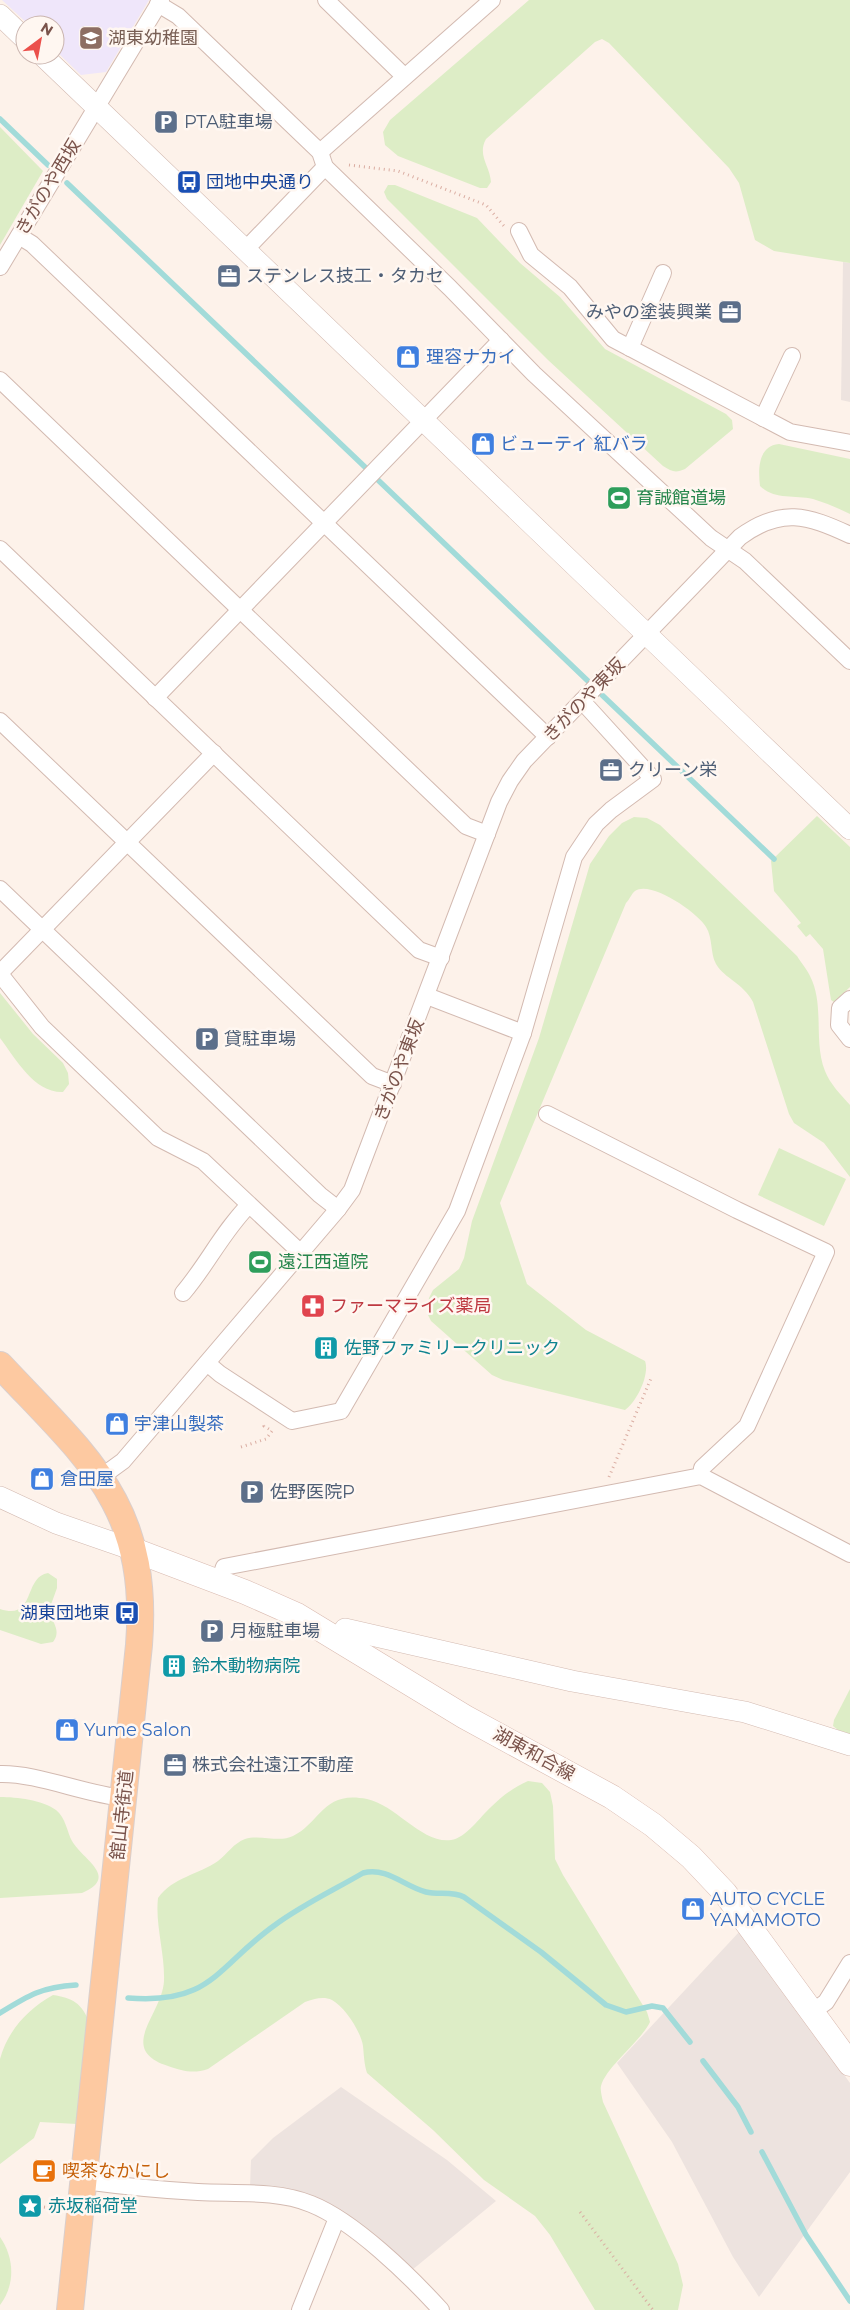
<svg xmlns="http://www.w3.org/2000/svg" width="850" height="2310" font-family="Montserrat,'Noto Sans JP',sans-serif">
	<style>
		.industrial { fill: #ede3df }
		.education { fill: #efe6fa }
		.green { fill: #ddedc6 }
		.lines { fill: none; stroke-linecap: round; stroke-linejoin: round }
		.stream { stroke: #a2dbd9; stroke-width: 5.5 }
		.minor-casing { stroke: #d3bab1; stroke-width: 18 }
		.tertiary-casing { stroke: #d3bab1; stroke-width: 22 }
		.secondary-casing { stroke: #d9bab0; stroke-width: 25 }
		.primary-casing { stroke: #dacfcd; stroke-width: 28 }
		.path { stroke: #daada2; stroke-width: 3; stroke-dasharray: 1 4; stroke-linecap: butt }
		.minor { stroke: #fff; stroke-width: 16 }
		.tertiary { stroke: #fff; stroke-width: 21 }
		.secondary { stroke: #fff; stroke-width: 24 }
		.primary { stroke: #fdc9a1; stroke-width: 26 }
		.labels { text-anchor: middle; stroke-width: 5; stroke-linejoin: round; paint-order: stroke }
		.education-label { font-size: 18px; fill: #785e54; stroke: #fff7f1; text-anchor: start }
		.service-label { font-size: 18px; fill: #4e5e75; stroke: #fff7f1; text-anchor: start }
		.transit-label { font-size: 18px; fill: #164399; stroke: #fff7f1; text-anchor: start }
		.street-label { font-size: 18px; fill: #7a534b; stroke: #fff7f1 }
		.shop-label { font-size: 18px; fill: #366cbe; stroke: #fff7f1; text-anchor: start }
		.leisure-label { font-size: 18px; fill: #27864d; stroke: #fff7f1; text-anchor: start }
		.health-label { font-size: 18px; fill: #be3a42; stroke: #fff7f1; text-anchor: start }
		.culture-label { font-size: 18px; fill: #0d838f; stroke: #fff7f1; text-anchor: start }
		.food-label { font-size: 18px; fill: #c56008; stroke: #fff7f1; text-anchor: start }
	</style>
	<rect width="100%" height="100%" fill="#fdf2ea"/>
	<g class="industrial">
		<polygon points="843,262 850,263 850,402 841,400"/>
		<polygon points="740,1931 850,2083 850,2172 759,2297 733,2257 672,2142 617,2063"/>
		<polygon points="341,2087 447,2160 496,2201 412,2270 353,2221 250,2187 251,2160 273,2138"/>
	</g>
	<polygon class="education" points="2,0 149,0 106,72 81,75 55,50 55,25 29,25"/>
	<g class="green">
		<path d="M529,0H850V263L774,251L755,240L739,183L729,168L609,43L602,39L595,42L486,139C477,155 490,166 491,182L487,188H480L398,156L385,145L383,132L390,120Z"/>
		<polygon points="0,127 43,171 0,245"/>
		<path d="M388,185H395L477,218L520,263L560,297L605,349L726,414L732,420L733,429L685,469C676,473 672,472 663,466L548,360L387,199L384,192Z"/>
		<path d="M779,444L850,459V514C838,508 826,503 813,499C794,495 774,500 760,486C758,469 758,446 779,444Z"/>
		<polygon points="817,816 850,847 850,987 834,1002 831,1000 823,949 810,934 806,937 797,926 801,923 774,891 771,861"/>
		<path d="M634,817L647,818L660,825L797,956C801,963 807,969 810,976C825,1005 813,1041 825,1071C830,1084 841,1095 850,1105V1177L824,1143L794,1123L789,1114L753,1002C743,983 725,979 716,964C710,953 713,938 706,927C698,913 651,880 635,891C632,893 629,900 626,903L500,1203L527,1284L586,1330L645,1361C650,1374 637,1402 625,1410L503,1380L492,1375L431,1321L427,1313L429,1298L433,1290L459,1269L464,1258L472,1221L539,1038L590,864L609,836L622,823Z"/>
		<path d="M0,993L33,1034L63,1063L68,1073L69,1084L63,1092C34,1093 16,1059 0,1038Z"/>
		<polygon points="779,1148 846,1179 824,1226 758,1195"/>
		<path d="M48,1573L57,1579V1588L49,1610C52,1622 62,1631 53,1642L41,1644L0,1630V1609C36,1621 23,1577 48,1573Z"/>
		<polygon points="850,1689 850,1734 838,1730 833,1726 834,1720"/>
		<path d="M528,1781L542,1783L550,1792L553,1806L555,1859L563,1875L647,2012L650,2022C640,2042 606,2067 601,2086C600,2090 602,2097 603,2102L678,2264L683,2285L678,2310H595L550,2235L535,2216L484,2180L433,2130L367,2073C364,2063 364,2056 363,2046C361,2032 345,2007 332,2000C323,1996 314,1999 305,2002L208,2069C193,2074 183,2071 168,2066C116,2049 162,2015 164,1981C165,1953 155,1925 158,1898C173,1877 198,1875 218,1861C227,1854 234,1843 245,1839C260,1834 279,1843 293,1836C321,1822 323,1790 367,1799C396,1805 422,1844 451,1840C466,1838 480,1817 491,1807C502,1796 514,1787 528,1781Z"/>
		<path d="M0,1797C17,1797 42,1800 56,1810C66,1818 67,1832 72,1841C83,1860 120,1877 82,1893L0,1898Z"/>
		<path d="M53,1995C72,1998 82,2003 89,2022L77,2124L40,2122L34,2138L0,2164V2059C8,2030 28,2009 53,1995Z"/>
		<path d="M0,2237C14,2257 16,2284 0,2305Z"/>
	</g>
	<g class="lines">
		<g class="stream">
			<polyline points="0,119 48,165"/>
			<polyline points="67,183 366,468"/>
			<polyline points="378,480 589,682"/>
			<polyline points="601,694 774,859"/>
			<path d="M128,1998C212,2005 217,1966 275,1925C302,1905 334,1890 363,1873C388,1867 403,1886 426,1892C438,1895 453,1891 464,1897L541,1952L606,2005L626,2012L652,2006L663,2008L690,2042"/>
			<path d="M0,2013C29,1995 42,1987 76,1985"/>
			<polyline points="703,2061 738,2107 751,2132"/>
			<polyline points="762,2152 806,2235 850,2301"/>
		</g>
		<defs>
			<g id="minor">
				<polyline points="326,0 404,76"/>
				<polyline points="158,4 178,16 320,152 325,167 450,288 534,374 711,538 745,561 850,661"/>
				<polyline points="320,152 492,0"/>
				<polyline points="519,231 531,255 570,287 613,339 790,432 850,443"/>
				<polyline points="19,236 32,244 548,737"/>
				<polyline points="245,250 325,167"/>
				<polyline points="0,267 161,0"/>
				<polyline points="630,348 663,273"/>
				<polyline points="0,380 466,826 487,834"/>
				<polyline points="763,418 792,356"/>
				<polyline points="0,549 419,950 441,958"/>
				<polyline points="155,698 501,340"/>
				<polyline points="0,721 372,1076 393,1084"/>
				<polyline points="0,889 320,1195 338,1209"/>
				<polyline points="0,973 214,753"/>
				<polyline points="0,974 42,1027 158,1138 203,1161 301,1253"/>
				<polyline points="427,996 523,1033"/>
				<polyline points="850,999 840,1008 839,1025 850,1039"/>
				<polyline points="547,1114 737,1210 826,1252 747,1426 702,1468 701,1476"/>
				<path d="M183,1293C207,1265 223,1231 249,1205"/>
				<polyline points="207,1363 220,1374 292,1421 341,1411 457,1211 523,1033 574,857 596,824 611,810 653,779 582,701"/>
				<path d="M101,1477L123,1461L338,1209L352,1190L499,802L510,781L524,761L740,537C781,507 807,515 850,535"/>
				<polyline points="219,1581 224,1567 701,1476 850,1554"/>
				<path d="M0,1774C37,1773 84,1794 124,1798"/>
				<polyline points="812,2012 826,2002 850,1963"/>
				<path d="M84,2181C122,2186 160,2190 198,2192C235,2194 277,2190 311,2204C354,2221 410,2276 441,2310"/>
				<polyline points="300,2310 337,2218"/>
			</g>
			<g id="tertiary">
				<polyline points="0,15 25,39"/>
				<polyline points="42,55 850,829"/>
				<polyline points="0,1497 56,1523 134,1550"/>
				<polyline points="339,1640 345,1629 572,1681 745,1712 850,1745"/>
			</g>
			<polyline id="secondary" points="134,1550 245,1592 297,1615 465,1717 612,1797 653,1825 691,1857 725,1893 850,2064"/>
			<path id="primary" d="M0,1365C87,1458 150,1505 139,1645L70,2310"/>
		</defs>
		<use href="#minor" class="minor-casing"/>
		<use href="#tertiary" class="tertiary-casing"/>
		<use href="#secondary" class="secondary-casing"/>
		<use href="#primary" class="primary-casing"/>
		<g class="path">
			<polyline points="349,165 398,171 486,205 504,226"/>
			<polyline points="241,1447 266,1439 272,1431 264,1426 266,1423"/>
			<polyline points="609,1477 652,1376"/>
			<polyline points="44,2207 58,2209"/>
			<polyline points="580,2212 653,2310"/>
		</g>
		<use href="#minor" class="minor"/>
		<use href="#tertiary" class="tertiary"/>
		<use href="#secondary" class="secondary"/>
		<use href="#primary" class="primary"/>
	</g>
	<defs>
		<symbol id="school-square" viewBox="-11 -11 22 22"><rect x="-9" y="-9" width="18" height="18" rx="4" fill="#8d6e63" stroke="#fff7f1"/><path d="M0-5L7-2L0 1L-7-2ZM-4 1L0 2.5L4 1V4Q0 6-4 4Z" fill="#fff"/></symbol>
		<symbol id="parking-square" viewBox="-11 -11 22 22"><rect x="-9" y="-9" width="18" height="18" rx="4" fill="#5c6f8a" stroke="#fff7f1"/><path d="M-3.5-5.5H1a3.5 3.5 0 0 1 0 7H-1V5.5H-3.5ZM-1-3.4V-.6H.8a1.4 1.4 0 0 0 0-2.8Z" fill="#fff"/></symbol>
		<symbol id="bus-square" viewBox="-11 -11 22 22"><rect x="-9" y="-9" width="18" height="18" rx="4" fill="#1a4fb4" stroke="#fff7f1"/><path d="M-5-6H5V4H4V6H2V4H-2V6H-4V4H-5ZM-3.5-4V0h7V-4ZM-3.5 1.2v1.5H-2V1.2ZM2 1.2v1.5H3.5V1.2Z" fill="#fff"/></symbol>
		<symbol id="office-square" viewBox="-11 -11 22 22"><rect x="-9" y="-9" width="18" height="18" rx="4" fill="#5c6f8a" stroke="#fff7f1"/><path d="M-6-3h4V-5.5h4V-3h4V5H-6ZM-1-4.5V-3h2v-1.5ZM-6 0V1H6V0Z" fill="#fff"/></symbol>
		<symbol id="shop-square" viewBox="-11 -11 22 22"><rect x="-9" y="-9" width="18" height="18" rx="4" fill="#3f7fe0" stroke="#fff7f1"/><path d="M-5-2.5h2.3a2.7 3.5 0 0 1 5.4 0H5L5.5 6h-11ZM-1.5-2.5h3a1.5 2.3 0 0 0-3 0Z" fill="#fff"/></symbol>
		<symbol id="stadium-square" viewBox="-11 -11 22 22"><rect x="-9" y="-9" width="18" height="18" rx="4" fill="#2e9e5b" stroke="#fff7f1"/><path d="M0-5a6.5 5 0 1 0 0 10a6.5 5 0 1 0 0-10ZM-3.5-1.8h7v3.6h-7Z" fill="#fff"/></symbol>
		<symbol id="pharmacy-square" viewBox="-11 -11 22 22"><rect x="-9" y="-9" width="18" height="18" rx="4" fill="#e0444e" stroke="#fff7f1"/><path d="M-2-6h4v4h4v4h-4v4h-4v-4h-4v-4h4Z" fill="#fff"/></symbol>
		<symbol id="building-square" viewBox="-11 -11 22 22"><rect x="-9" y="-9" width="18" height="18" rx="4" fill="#0f9aa8" stroke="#fff7f1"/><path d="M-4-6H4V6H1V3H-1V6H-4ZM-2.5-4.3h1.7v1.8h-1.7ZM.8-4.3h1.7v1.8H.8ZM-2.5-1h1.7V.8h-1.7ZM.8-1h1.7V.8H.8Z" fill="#fff"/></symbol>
		<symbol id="cafe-square" viewBox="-11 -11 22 22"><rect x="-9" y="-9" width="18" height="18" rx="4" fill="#e8710a" stroke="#fff7f1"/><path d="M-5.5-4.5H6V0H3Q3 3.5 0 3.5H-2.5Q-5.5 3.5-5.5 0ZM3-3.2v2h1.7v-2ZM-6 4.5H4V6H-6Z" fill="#fff"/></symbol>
		<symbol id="sight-square" viewBox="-11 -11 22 22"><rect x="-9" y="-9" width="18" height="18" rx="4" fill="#0f9aa8" stroke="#fff7f1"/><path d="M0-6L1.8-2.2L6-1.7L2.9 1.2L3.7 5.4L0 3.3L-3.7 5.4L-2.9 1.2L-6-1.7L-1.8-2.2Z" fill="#fff"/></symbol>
	</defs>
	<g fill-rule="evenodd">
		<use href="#school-square" x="77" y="24" width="28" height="28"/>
		<use href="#parking-square" x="152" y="108" width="28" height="28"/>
		<use href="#bus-square" x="175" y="168" width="28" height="28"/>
		<use href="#office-square" x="215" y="262" width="28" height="28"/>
		<use href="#office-square" x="716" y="298" width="28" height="28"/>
		<use href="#shop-square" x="394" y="343" width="28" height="28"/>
		<use href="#shop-square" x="469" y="430" width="28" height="28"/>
		<use href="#stadium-square" x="605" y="484" width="28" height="28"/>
		<use href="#office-square" x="597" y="756" width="28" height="28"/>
		<use href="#parking-square" x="193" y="1025" width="28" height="28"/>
		<use href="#stadium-square" x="246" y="1248" width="28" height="28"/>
		<use href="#pharmacy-square" x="299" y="1292" width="28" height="28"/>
		<use href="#building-square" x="312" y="1334" width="28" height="28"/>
		<use href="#shop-square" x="103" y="1410" width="28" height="28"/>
		<use href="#shop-square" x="28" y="1465" width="28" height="28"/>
		<use href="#parking-square" x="238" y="1478" width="28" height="28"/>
		<use href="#bus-square" x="113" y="1599" width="28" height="28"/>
		<use href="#parking-square" x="198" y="1617" width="28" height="28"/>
		<use href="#building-square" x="160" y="1652" width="28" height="28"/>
		<use href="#shop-square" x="53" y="1716" width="28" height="28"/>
		<use href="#office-square" x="161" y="1751" width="28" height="28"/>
		<use href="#shop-square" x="679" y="1895" width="28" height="28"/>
		<use href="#cafe-square" x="30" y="2157" width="28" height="28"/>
		<use href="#sight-square" x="16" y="2192" width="28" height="28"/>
	</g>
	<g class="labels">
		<g class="education-label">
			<text x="108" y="44">湖東幼稚園</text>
		</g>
		<g class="service-label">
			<text x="184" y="128">PTA駐車場</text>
			<text x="246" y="282">ステンレス技工・タカセ</text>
			<text x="712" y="318" text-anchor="end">みやの塗装興業</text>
			<text x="628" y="776">クリーン栄</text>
			<text x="224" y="1045">貸駐車場</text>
			<text x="270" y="1498">佐野医院P</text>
			<text x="230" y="1637">月極駐車場</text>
			<text x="192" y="1771">株式会社遠江不動産</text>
		</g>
		<g class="transit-label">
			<text x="206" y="188">団地中央通り</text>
			<text x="110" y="1619" text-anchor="end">湖東団地東</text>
		</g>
		<g class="street-label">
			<text transform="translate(48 187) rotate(-59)" y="6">きがのや西坂</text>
			<text transform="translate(584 700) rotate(-46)" y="6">きがのや東坂</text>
			<text transform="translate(399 1070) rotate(-69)" y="6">きがのや東坂</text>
			<text transform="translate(534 1754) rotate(29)" y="6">湖東和合線</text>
			<text transform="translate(122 1815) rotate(-84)" y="6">舘山寺街道</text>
		</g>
		<g class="shop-label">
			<text x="426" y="363">理容ナカイ</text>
			<text x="500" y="450">ビューティ 紅バラ</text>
			<text x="134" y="1430">宇津山製茶</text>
			<text x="60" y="1485">倉田屋</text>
			<text x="84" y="1736">Yume Salon</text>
			<text x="710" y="1905">AUTO CYCLE<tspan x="710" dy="21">YAMAMOTO</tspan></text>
		</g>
		<g class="leisure-label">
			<text x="636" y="504">育誠館道場</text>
			<text x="278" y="1268">遠江西道院</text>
		</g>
		<g class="health-label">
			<text x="330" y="1312">ファーマライズ薬局</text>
		</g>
		<g class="culture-label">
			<text x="344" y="1354">佐野ファミリークリニック</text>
			<text x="192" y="1672">鈴木動物病院</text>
			<text x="48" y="2212">赤坂稲荷堂</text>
		</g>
		<g class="food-label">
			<text x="62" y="2177">喫茶なかにし</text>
		</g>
	</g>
	<g transform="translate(40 40) rotate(32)"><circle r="24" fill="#fff7f1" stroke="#cab5af"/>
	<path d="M0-4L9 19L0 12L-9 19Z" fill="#eb504b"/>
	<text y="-8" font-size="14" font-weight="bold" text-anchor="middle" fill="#7a534b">N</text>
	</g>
</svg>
